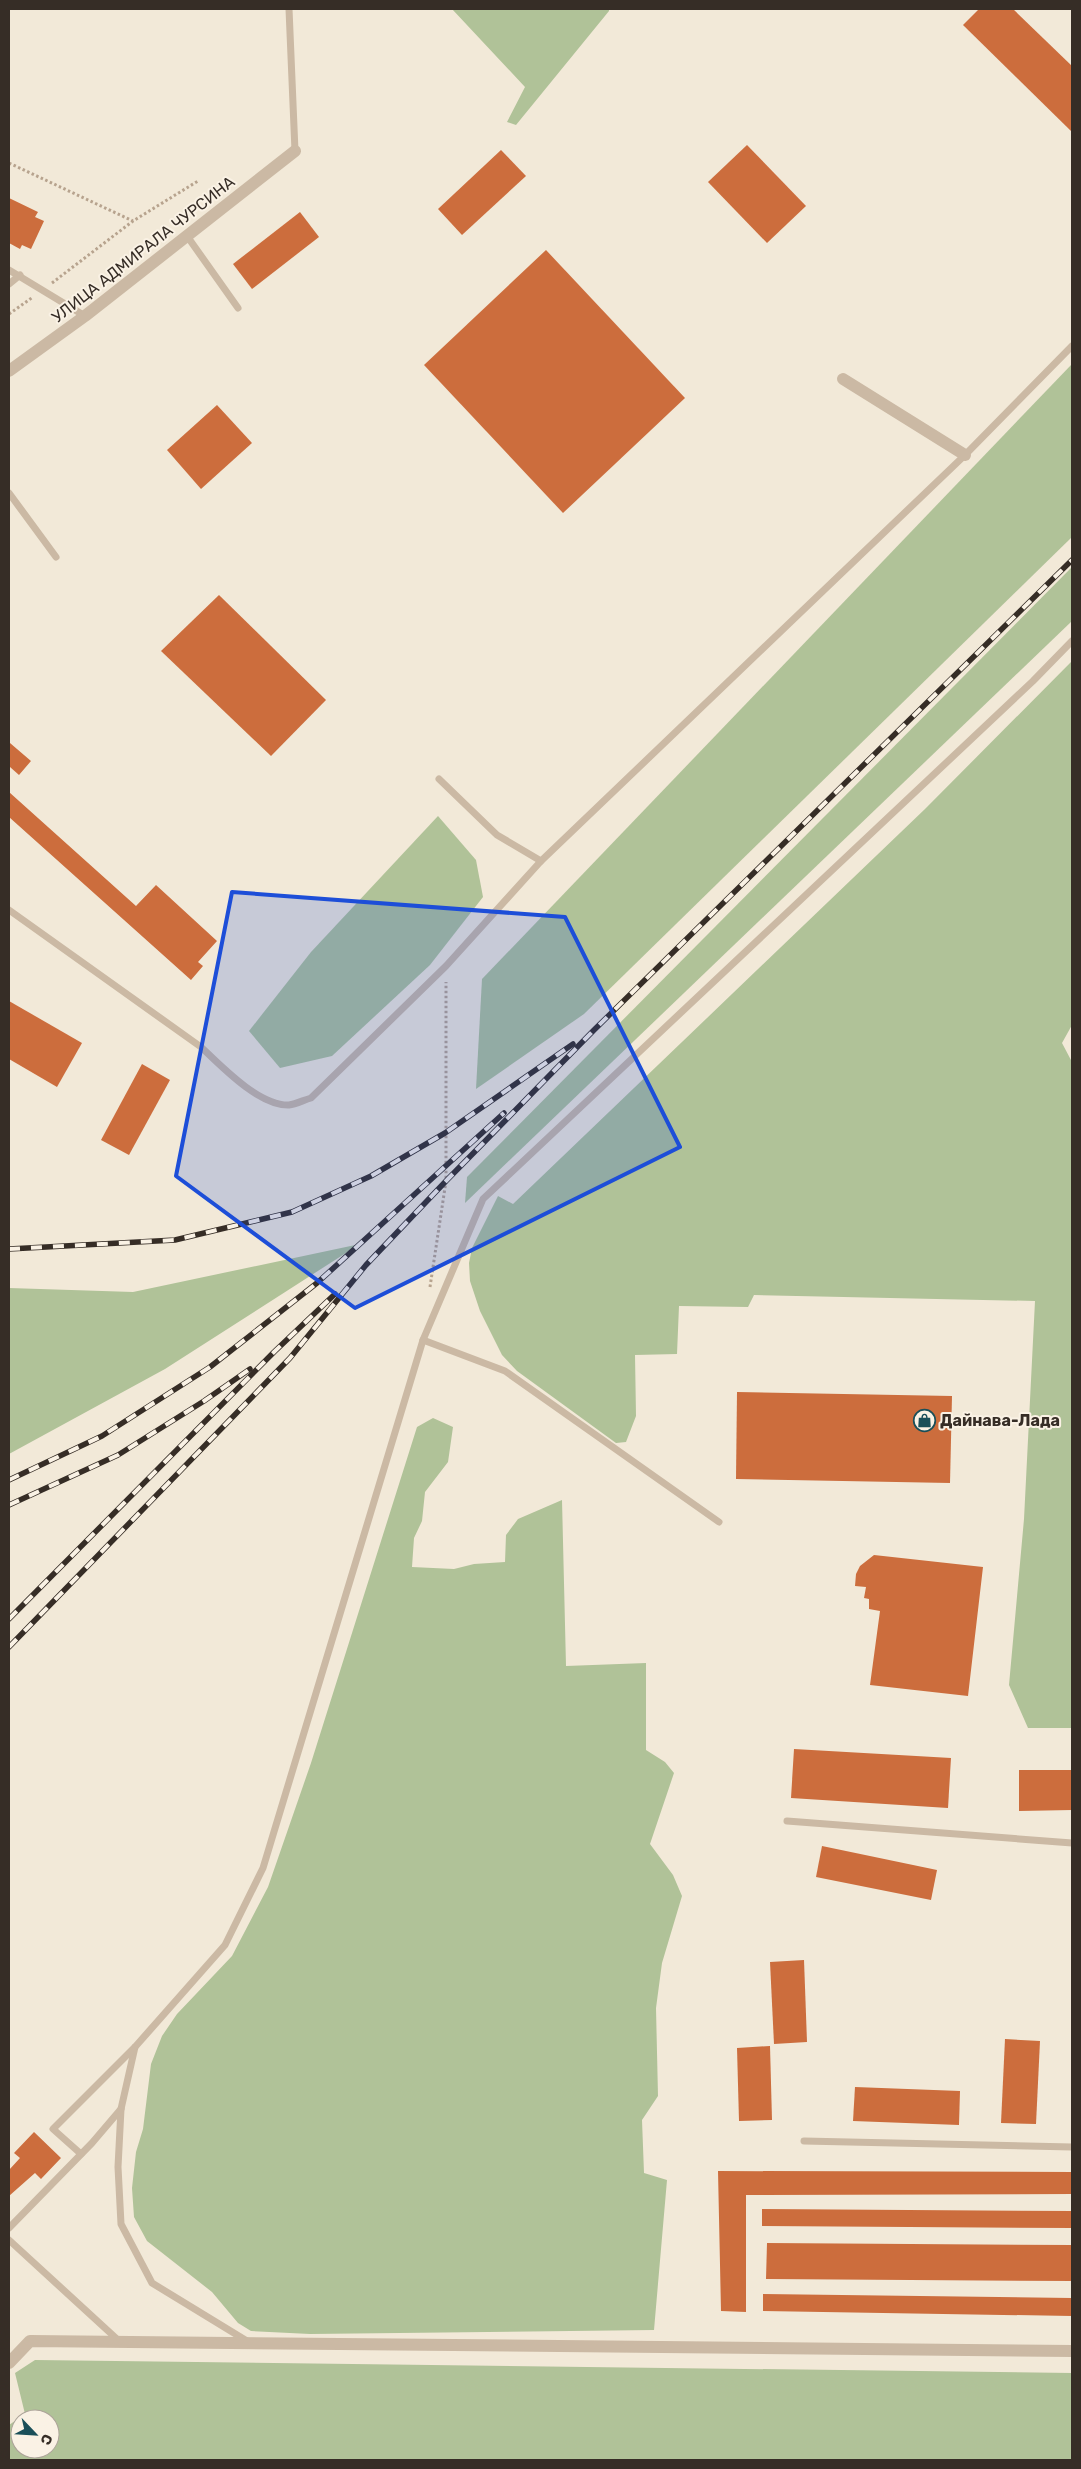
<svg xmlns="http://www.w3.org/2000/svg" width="1081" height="2469" font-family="Rubik,sans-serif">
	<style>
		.green { fill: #b0c298; fill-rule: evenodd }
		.building { fill: #cc6d3d }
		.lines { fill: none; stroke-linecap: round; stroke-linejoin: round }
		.path { stroke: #b7a38e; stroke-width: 3; stroke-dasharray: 2.5 2.5; stroke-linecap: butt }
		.lane { stroke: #cbb9a4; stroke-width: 7 }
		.street { stroke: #cbb9a4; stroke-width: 12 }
		.rail-casing { stroke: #362d26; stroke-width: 5.5 }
		.rail { stroke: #faf2e5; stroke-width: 4; stroke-dasharray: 11; stroke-linecap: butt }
		.marked { fill: #1d4ed8; fill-opacity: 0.2; stroke: #1d4ed8; stroke-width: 4; stroke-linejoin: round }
		.labels { text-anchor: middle; stroke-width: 4; stroke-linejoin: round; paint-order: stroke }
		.street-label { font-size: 16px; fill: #362d26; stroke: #faf2e5 }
		.poi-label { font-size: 16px; font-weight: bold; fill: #362d26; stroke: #faf2e5; text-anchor: start }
	</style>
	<rect width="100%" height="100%" fill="#f2e9d8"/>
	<g class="green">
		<polygon points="452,9 609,9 609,11 516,125 507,122 525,87"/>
		<polygon points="1072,364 1072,537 584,1014 476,1089 482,979"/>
		<polygon points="1072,567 1072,621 465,1203 467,1177"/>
		<polygon points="1072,661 1072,1025 1062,1043 1072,1062 1072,1728 1028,1728 1009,1685 1024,1519 1035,1301 754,1295 748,1307 679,1306 677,1354 635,1355 636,1416 626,1442 616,1443 517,1371 502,1355 480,1311 470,1281 469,1263 472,1248 498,1196 513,1204 925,809"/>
		<polygon points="438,816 476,860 483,897 430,965 332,1056 280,1068 249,1031 311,952"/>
		<polygon points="360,1244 165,1369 9,1454 9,1288 133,1292"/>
		<polygon points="433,1418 453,1427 448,1462 425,1492 422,1521 414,1538 412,1567 454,1569 474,1564 505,1562 506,1535 518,1519 562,1500 566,1666 646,1663 646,1750 665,1762 674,1773 650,1844 673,1875 682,1896 662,1963 656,2008 658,2096 642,2120 644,2173 667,2180 654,2330 310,2334 251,2331 238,2323 212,2292 147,2241 134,2217 132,2188 136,2152 143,2129 151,2064 162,2036 177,2014 232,1956 268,1887 311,1763 417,1427"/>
		<path d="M35,2360L1072,2373V2460H9V2425L25,2414L15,2373ZM20,2419H50V2449H20Z"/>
	</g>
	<g class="building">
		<polygon points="979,9 1013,9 1072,66 1072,132 963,25"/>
		<polygon points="747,145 806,206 767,243 708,182"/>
		<polygon points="501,150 526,176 462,235 438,209"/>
		<polygon points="9,198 38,212 35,217 44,221 31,249 22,245 20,249 9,243"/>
		<polygon points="300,212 319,237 252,289 233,264"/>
		<polygon points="546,250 685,398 563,513 424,365"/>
		<polygon points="217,405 252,443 201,489 167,450"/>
		<polygon points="219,595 326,700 271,756 161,651"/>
		<polygon points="10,743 31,761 19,775 10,767 9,769"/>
		<polygon points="9,792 136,906 156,885 217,941 198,962 203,966 191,980 9,817"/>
		<polygon points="9,1001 82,1043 57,1087 9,1059"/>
		<polygon points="142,1064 170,1080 129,1155 101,1140"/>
		<polygon points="737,1392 952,1396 950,1483 736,1479"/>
		<polygon points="874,1555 983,1567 968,1696 870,1685 880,1611 869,1609 869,1599 864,1598 866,1587 855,1586 856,1574 860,1566"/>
		<polygon points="794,1749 951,1758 948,1808 791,1798"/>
		<polygon points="1019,1770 1072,1770 1072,1810 1019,1811"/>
		<polygon points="822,1846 937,1870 931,1900 816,1877"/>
		<polygon points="804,1960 807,2042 774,2044 770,1962"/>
		<polygon points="1005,2039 1040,2041 1036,2124 1001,2123"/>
		<polygon points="770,2046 772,2120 739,2121 737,2048"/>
		<polygon points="855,2087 960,2091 959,2125 853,2121"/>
		<polygon points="34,2132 61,2158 41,2179 35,2173 9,2196 9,2170 20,2158 14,2153"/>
		<polygon points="718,2171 1072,2172 1072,2194 746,2195 746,2312 721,2311"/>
		<polygon points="762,2209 1072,2211 1072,2228 762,2226"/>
		<polygon points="767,2243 1072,2245 1072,2281 766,2279"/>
		<polygon points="763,2294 1072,2298 1072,2316 763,2311"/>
	</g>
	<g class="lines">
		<g class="path">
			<polyline points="9,163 133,221"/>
			<polyline points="52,283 133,221 198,181"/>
			<polyline points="9,314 33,297"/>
			<polyline points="430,1287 446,1181 446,982"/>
		</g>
		<g class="lane">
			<polyline points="289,9 295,151"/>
			<polyline points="187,236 238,308"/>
			<polyline points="9,270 85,316"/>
			<polyline points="9,284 20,275"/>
			<polyline points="9,493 56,557"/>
			<polyline points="439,779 497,835 541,861"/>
			<path d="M9,910L201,1047C221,1066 259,1106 289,1105C296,1104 304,1100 311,1098L446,966L541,861L965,455L1072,346"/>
			<polyline points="423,1340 505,1371 719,1522"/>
			<polyline points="787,1821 1072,1843"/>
			<polyline points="135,2047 121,2109 118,2167 121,2224 152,2283 247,2341"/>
			<polyline points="804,2141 1072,2147"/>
			<polyline points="81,2154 53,2129 135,2047 225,1945 263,1868 423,1340 483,1199 1033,681 1072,641"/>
			<polyline points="9,2228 92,2143 121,2109"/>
			<polyline points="9,2240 118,2340"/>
		</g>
		<g class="street">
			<polyline points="9,371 85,316 295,151"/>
			<polyline points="843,379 965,455"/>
			<polyline points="9,2363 30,2341 1072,2351"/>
		</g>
		<defs>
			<g id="rail">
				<polyline points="9,1249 175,1240 292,1212 371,1176 445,1133 573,1044"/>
				<polyline points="9,1480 102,1436 210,1367 317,1283 504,1113"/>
				<polyline points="9,1505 118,1455 204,1401 250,1369"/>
				<polyline points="9,1619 274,1352 335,1294"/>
				<polyline points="9,1647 290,1358 366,1265 446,1181 594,1030 1072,560"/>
			</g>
		</defs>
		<use href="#rail" class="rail-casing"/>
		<use href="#rail" class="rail"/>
	</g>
	<path class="marked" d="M232,892L565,917L680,1147L355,1308L176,1176Z"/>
	<defs>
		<symbol id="shop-ring" viewBox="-11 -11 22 22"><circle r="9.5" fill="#faf2e5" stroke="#1a4f59" stroke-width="1.5"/><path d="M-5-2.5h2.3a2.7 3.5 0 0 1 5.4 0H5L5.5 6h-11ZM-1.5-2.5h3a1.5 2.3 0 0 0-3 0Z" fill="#1a4f59"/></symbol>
	</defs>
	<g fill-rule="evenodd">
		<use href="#shop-ring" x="912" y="1408" width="25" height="25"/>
	</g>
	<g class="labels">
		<g class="street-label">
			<text transform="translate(143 249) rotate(-38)" y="6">УЛИЦА АДМИРАЛА ЧУРСИНА</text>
		</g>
		<g class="poi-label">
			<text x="940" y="1426">Дайнава-Лада</text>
		</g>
	</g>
	<rect width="1081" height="2469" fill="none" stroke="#362d26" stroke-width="20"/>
	<g transform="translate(35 2434) rotate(115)"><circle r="24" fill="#faf2e5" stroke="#aca399"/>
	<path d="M0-4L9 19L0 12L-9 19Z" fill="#1a4f59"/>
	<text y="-8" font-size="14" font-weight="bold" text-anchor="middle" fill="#362d26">С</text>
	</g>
</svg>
